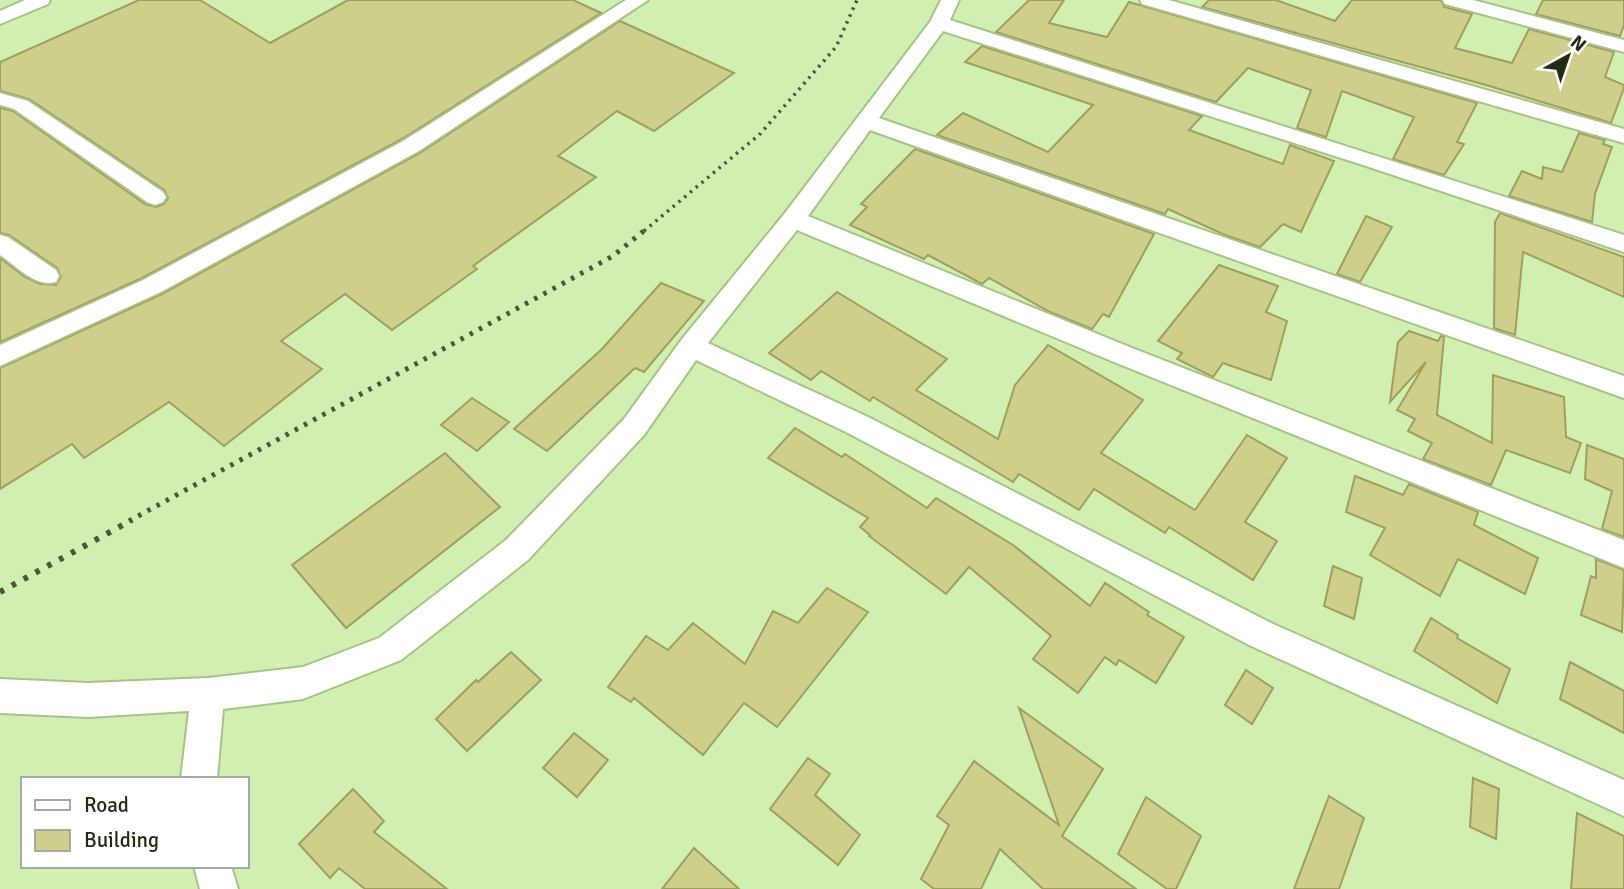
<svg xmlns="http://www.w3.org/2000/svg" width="1624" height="889" font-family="Signika,sans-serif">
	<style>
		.building { fill: #cfcf8d; stroke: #9f9f5e; stroke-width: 2 }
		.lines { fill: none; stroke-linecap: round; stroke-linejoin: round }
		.street-casing { stroke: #a7c387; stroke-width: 4 }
		.street { fill: #fff; fill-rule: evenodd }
		.rail-far2 { stroke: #495838; stroke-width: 3.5; stroke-dasharray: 2.5 5; stroke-linecap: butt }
		.rail-far1 { stroke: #495838; stroke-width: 5; stroke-dasharray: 3.5 7; stroke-linecap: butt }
		.rail { stroke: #495838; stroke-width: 6; stroke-dasharray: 4.5 9; stroke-linecap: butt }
	</style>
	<rect width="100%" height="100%" fill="#d2efb2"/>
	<g class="building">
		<polygon points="139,0 200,0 270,43 348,0 573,0 601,13 402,139 142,278 0,342 0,258 25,277 40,284 56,285 61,277 57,268 9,235 0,233 0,108 13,111 145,204 156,207 164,204 168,198 164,190 29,99 0,91 0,62"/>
		<polygon points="1029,0 1064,0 1049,23 1107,37 1129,2 1477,103 1457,142 1464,144 1444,175 1393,159 1414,117 1342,91 1326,137 1297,128 1311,90 1248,68 1216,102 996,32"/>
		<polygon points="1209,0 1276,0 1335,21 1352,0 1441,0 1444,7 1472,14 1455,48 1512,63 1529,29 1614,52 1605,77 1624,85 1624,88 1611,123 1486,85 1202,7"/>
		<polygon points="1543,0 1624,0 1624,25 1620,36 1536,14"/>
		<polygon points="620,21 734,73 654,131 617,111 558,156 596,177 473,266 477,269 392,330 345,294 281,341 322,369 224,446 169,402 84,458 72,444 0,489 0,368 162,294 420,153"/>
		<polygon points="982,46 1202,116 1189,130 1283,164 1290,145 1334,161 1301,232 1283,224 1260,247 1225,235 1168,209 1165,214 937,135 963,113 1048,152 1093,105 965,62"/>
		<polygon points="1579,133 1605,140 1603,144 1612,147 1595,194 1592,222 1509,196 1522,171 1542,179 1543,167 1562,172"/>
		<polygon points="915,149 1154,234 1109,317 1103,314 1092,329 1050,312 989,278 982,284 928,255 924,259 850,225 867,207 861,204"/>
		<polygon points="1500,213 1624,257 1624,297 1523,252 1515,335 1494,328 1495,222"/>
		<polygon points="1366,216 1392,227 1360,282 1337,274"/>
		<polygon points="1219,265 1278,286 1266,312 1287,321 1271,380 1223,363 1213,377 1177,359 1182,353 1158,341"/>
		<polygon points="661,283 704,301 644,372 635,368 547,451 514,429 602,349"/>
		<polygon points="837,292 947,359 916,390 998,439 1015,385 1048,345 1143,400 1101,453 1195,510 1247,435 1287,458 1245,522 1277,541 1253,580 1169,527 1165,533 1094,489 1079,510 1019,474 1013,482 873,397 870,401 821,371 811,380 769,353"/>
		<polygon points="1409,331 1438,341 1441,336 1444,337 1437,415 1492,443 1493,375 1564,397 1566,437 1581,443 1570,473 1506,450 1491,485 1423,459 1432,443 1408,431 1415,419 1397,410 1426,362 1390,402 1398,342"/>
		<polygon points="472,398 509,422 477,451 441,425"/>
		<polygon points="795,428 842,457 845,454 927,508 936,498 1013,545 1090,606 1105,583 1149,612 1147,615 1184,637 1156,683 1119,660 1116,665 1105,657 1078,693 1033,659 1051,636 969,567 946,594 869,536 870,535 860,527 868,518 768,458"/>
		<polygon points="1587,445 1624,459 1624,537 1602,529 1612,491 1585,479"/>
		<polygon points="445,453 500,507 346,628 292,565"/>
		<polygon points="1355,476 1403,495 1409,484 1478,512 1474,525 1538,558 1525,594 1458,559 1440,596 1370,555 1385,528 1346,512"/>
		<polygon points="1596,559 1624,570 1622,632 1581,615 1591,576 1596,578"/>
		<polygon points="1333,566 1362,578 1354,619 1324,606"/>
		<polygon points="827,588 868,612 777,727 744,703 703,755 634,698 631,702 608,687 646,636 668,650 693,623 745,664 773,611 798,623"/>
		<polygon points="1431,618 1458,635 1457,638 1510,669 1497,703 1414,651"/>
		<polygon points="511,652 541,680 467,751 436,719 476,680 478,682"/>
		<polygon points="1570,662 1624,691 1624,733 1560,699"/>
		<polygon points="1246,670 1273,688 1252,724 1225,705"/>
		<polygon points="1019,708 1103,769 1062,836 1136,889 1043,889 1000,849 981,889 934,889 921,879 949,825 937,816 974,761 1059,825"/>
		<polygon points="574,733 608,760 577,797 543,768"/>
		<polygon points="808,758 830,774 815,795 860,835 838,865 770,809"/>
		<polygon points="1473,778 1499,789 1496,839 1470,827"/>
		<polygon points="353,789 384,821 374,832 447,889 365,889 339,868 330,878 299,844"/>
		<polygon points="1329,796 1364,818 1339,889 1294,889"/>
		<polygon points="1146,797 1201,836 1176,889 1167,889 1118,854"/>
		<polygon points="1577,813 1624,836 1624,889 1571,889"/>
		<polygon points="694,848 739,889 662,889"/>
	</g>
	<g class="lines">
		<defs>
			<g id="street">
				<polygon points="25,0 50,0 48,4 0,24 0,11"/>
				<polygon points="626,0 648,0 419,151 161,292 0,366 0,345 143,280 403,141"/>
				<polygon points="941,0 959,0 950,20 1624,235 1624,252 1360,164 943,31 879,118 1624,376 1624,398 870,130 808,216 1132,348 1624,540 1624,568 1114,362 797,230 708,343 866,416 1271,623 1624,780 1624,816 1249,645 846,432 696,360 644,435 528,560 401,660 303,699 223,709 217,779 181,779 189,711 88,717 0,713 0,679 88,683 208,678 303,667 379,638 506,540 624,419 682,339 785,213 930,22"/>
				<polygon points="1140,0 1169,0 1624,129 1624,143 1142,4"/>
				<polygon points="1443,0 1473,0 1624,40 1624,52 1445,4"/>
				<polygon points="0,93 28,101 163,192 166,197 163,202 155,205 147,202 14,109 0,105"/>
				<path d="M0,235L8,237L56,270L59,276L56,282C36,288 16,266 0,255Z"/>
				<polygon points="194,866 231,866 238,889 200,889"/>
			</g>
		</defs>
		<use href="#street" class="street-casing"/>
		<use href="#street" class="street"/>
		<polyline class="rail-far2" points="644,231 760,134 836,47 857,0"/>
		<polyline class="rail-far1" points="129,521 613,256 646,229"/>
		<polyline class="rail" points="0,592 132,520"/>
	</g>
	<rect x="21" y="777" width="228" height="91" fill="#ffffff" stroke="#a6aba1" stroke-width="2"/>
	<rect x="35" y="800" width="35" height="10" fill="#ffffff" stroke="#a6aba1" stroke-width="2"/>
	<text x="84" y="812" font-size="21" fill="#212c14">Road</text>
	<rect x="35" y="830" width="35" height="21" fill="#cfcf8d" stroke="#a6aba1" stroke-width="2"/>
	<text x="84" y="847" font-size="21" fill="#212c14">Building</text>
	<g transform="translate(1568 56) rotate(40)" stroke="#ffffff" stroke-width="5" paint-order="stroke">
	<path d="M0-5L12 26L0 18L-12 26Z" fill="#212c14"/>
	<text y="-10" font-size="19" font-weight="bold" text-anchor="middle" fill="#212c14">N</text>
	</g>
</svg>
